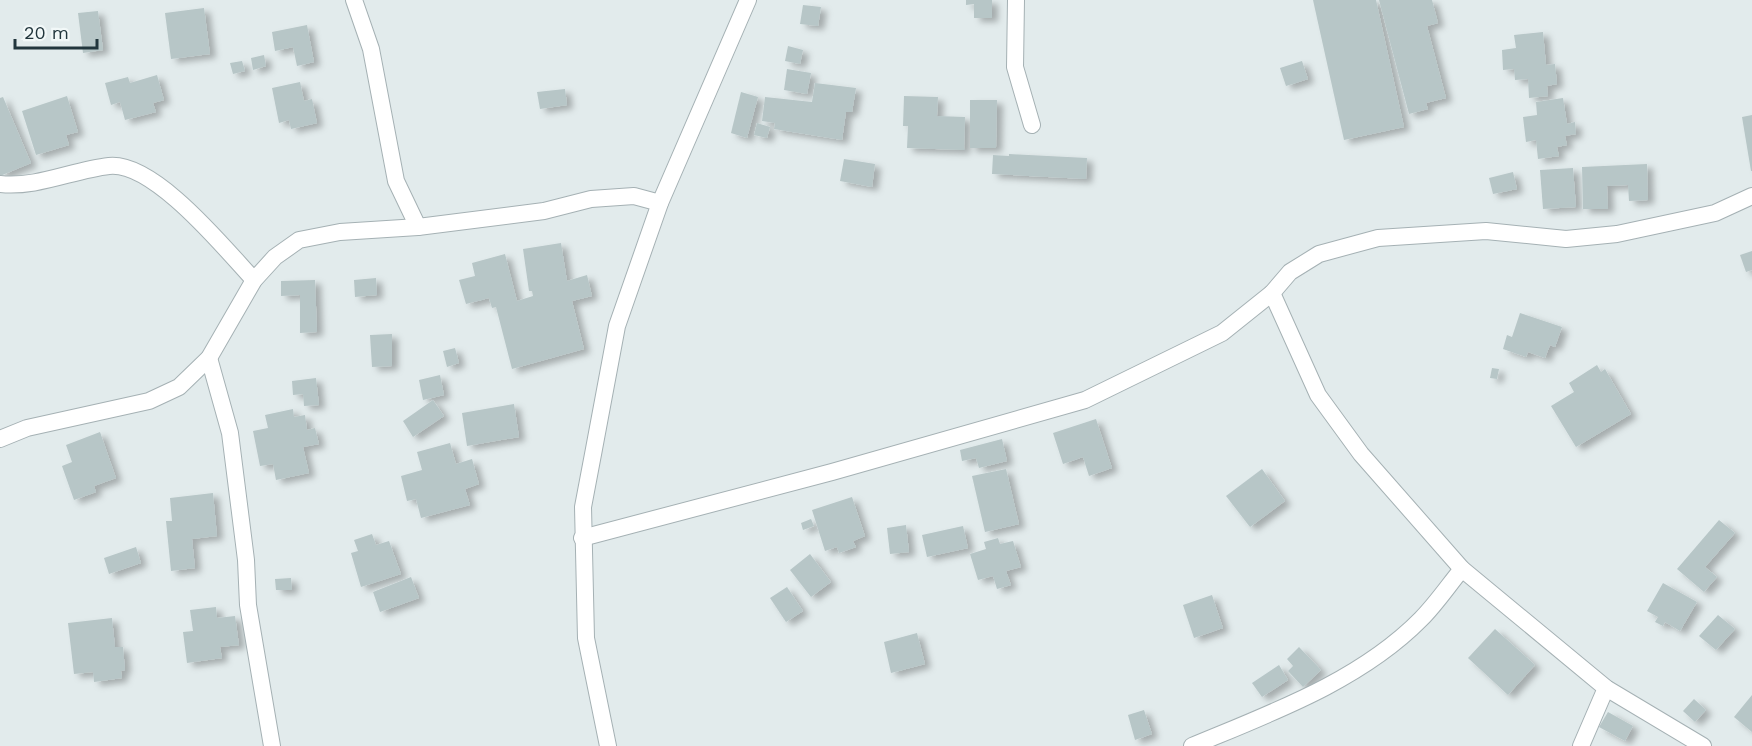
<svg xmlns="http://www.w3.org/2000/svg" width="1752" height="746" font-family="'Work Sans',sans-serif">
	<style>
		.building { fill: #b7c6c7; filter: url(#shadow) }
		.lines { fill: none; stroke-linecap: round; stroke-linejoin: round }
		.minor-casing { stroke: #a5b1b4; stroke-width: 18 }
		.tertiary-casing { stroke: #a5b1b4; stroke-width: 18 }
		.minor { stroke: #fff; stroke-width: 16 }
		.tertiary { stroke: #fff; stroke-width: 16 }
	</style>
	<defs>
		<filter id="shadow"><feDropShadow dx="6" dy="4" stdDeviation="3" flood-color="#0004"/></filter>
	</defs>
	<rect width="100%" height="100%" fill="#e2ebec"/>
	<g class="building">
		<polygon points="966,0 992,0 992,18 974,18 974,4 966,5"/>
		<polygon points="1313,0 1376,0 1404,127 1344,140"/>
		<polygon points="1379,0 1432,0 1438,23 1427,26 1446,98 1426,103 1428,109 1409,114"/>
		<polygon points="803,5 821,7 818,26 800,24"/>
		<polygon points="204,8 210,54 171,59 165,13"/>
		<polygon points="98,11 103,50 83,53 78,13"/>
		<polygon points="307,25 314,62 297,66 293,47 275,51 272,32"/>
		<polygon points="1543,32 1546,65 1555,64 1557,84 1547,86 1548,96 1529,98 1528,79 1515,80 1514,69 1503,70 1502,50 1516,48 1514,35"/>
		<polygon points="788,46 803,50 800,64 785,61"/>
		<polygon points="264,55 266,66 253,70 251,58"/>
		<polygon points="242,61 245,71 233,74 230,63"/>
		<polygon points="1302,61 1308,79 1286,86 1280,68"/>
		<polygon points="787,69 811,73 807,94 784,90"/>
		<polygon points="157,75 164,100 153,103 156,112 125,120 120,102 111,105 105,83 128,77 130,83"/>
		<polygon points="300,82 304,101 312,99 317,123 291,129 289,120 279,123 272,88"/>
		<polygon points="815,83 856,88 852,112 846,112 842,140 774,129 775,123 762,121 765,97 812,102"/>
		<polygon points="565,89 567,105 540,109 537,92"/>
		<polygon points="741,92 758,97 747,138 731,133"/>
		<polygon points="67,96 78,132 66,135 69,145 36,155 22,111"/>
		<polygon points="904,96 938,97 937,116 965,117 964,150 907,148 908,126 903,126"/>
		<polygon points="3,97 31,163 0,176 0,98"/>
		<polygon points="1563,98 1567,124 1575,122 1576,134 1565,136 1567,145 1557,147 1559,156 1538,159 1536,140 1526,142 1523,117 1537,115 1536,102"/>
		<polygon points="970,100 997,100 996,148 970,148"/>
		<polygon points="1752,115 1752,171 1751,171 1742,117"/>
		<polygon points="757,123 770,127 767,138 754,135"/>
		<polygon points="1009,154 1087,158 1086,179 992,174 993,155 1009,156"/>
		<polygon points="844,159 875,164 872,187 840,181"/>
		<polygon points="1647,164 1648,200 1629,201 1628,185 1607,186 1608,209 1583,209 1582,167"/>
		<polygon points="1573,168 1576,207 1543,209 1540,170"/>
		<polygon points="1513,172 1517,189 1493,194 1489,178"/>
		<polygon points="561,243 567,281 587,275 592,296 572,301 584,349 512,369 496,307 492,308 489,298 466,304 459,280 475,276 472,263 505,254 517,301 533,296 532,291 529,291 523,249"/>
		<polygon points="1752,251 1752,270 1746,272 1740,255"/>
		<polygon points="376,278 377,295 355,297 354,280"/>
		<polygon points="315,280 317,332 300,333 300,295 281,296 281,281"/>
		<polygon points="1520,313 1562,327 1555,347 1550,345 1545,358 1528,352 1526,357 1503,349 1507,335 1512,337"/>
		<polygon points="392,334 392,366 372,367 370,335"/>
		<polygon points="455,348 459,363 447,367 443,351"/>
		<polygon points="1597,365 1601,372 1605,369 1631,414 1576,447 1551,406 1574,392 1569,383"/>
		<polygon points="1492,368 1499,369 1497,379 1490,378"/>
		<polygon points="440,375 444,395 423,400 419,380"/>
		<polygon points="316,378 319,405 304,406 303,394 293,395 292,381"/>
		<polygon points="433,400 444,416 413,437 403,421"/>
		<polygon points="514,404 519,437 467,446 462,413"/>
		<polygon points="293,409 294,417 305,415 307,430 315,428 319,444 303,447 309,473 276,480 273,464 260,466 253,431 268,428 265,415"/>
		<polygon points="1096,419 1112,468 1089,476 1083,457 1063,464 1053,433"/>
		<polygon points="100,432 116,478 94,486 96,492 74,500 62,466 72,462 66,445"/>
		<polygon points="1002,439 1007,461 979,468 976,458 962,461 960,450"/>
		<polygon points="450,443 456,464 472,459 479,484 465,489 470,505 421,518 416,499 407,501 401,476 422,470 417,452"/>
		<polygon points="1006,469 1019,524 985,532 972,476"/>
		<polygon points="1262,469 1285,501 1250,527 1226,496"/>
		<polygon points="213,493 217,536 192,539 195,568 171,571 166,521 172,521 170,498"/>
		<polygon points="852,497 865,536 853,541 856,547 839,553 837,547 825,551 812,510"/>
		<polygon points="811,519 814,526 803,530 801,523"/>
		<polygon points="1719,520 1735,533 1705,567 1717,577 1704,592 1677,569"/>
		<polygon points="906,525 909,552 890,554 887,528"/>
		<polygon points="963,526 968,548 927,557 922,535"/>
		<polygon points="372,534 376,545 389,541 401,574 361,587 351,553 358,551 354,540"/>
		<polygon points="998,538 1000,544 1013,541 1021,567 1006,571 1011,585 997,589 993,576 978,580 970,554 986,549 984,542"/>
		<polygon points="136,547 141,563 109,574 104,558"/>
		<polygon points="810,554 831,582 811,597 790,570"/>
		<polygon points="411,577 419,598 380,612 373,592"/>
		<polygon points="291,578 292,590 276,590 275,579"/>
		<polygon points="1663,583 1697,602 1680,631 1665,622 1663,626 1655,622 1658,617 1647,611"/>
		<polygon points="787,587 803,611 786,622 770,598"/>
		<polygon points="1212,595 1223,628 1194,638 1183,605"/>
		<polygon points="216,607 217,618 235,616 239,645 220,647 222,658 187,663 183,632 193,631 190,610"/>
		<polygon points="1718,615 1735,629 1716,650 1699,636"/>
		<polygon points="112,618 115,647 123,647 125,670 121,671 122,678 94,682 93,672 74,674 68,623"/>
		<polygon points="1495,629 1535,665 1508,695 1468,658"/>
		<polygon points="917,633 925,664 891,673 884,642"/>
		<polygon points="1299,647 1321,670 1303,687 1288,671 1293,666 1287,659"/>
		<polygon points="1279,665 1288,680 1262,697 1252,683"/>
		<polygon points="1752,695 1752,732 1734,717"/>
		<polygon points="1694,699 1706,710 1695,722 1683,711"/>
		<polygon points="1144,710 1152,734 1135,740 1128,715"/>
		<polygon points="1608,712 1633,726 1625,741 1599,727"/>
	</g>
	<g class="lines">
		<defs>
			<g id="minor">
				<polyline points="354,0 371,49 396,181 418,227"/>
				<polyline points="1016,0 1015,67 1032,125"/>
				<path d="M0,184C37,188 73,170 109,166C154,161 225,249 254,280"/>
				<polyline points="1272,293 1318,395 1361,454 1462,569 1606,688 1703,746"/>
				<polyline points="209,358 230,433 246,560 248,605 272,746"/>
				<polyline points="0,439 27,428 149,401 179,387 209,358 254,280 275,257 299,240 340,232 418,227 544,211 591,199 634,196 660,203"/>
				<polyline points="582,538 832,472 1085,400 1222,333 1272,293 1290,272 1319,254 1378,238 1486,231 1566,239 1617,234 1715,213 1752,196"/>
				<path d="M1192,746C1271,713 1360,681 1421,619C1436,604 1448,586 1462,569"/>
				<polyline points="1581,746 1606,688"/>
			</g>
			<polyline id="tertiary" points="608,746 586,638 583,507 594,449 617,326 660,203 748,0"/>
		</defs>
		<use href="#minor" class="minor-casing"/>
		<use href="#tertiary" class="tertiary-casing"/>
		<use href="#minor" class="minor"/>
		<use href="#tertiary" class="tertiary"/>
	</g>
	<path d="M15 39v9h82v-9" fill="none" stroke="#22363d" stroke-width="3"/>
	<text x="24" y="39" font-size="18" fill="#22363d" stroke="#f2f8f8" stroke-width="4.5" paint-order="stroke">20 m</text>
</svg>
